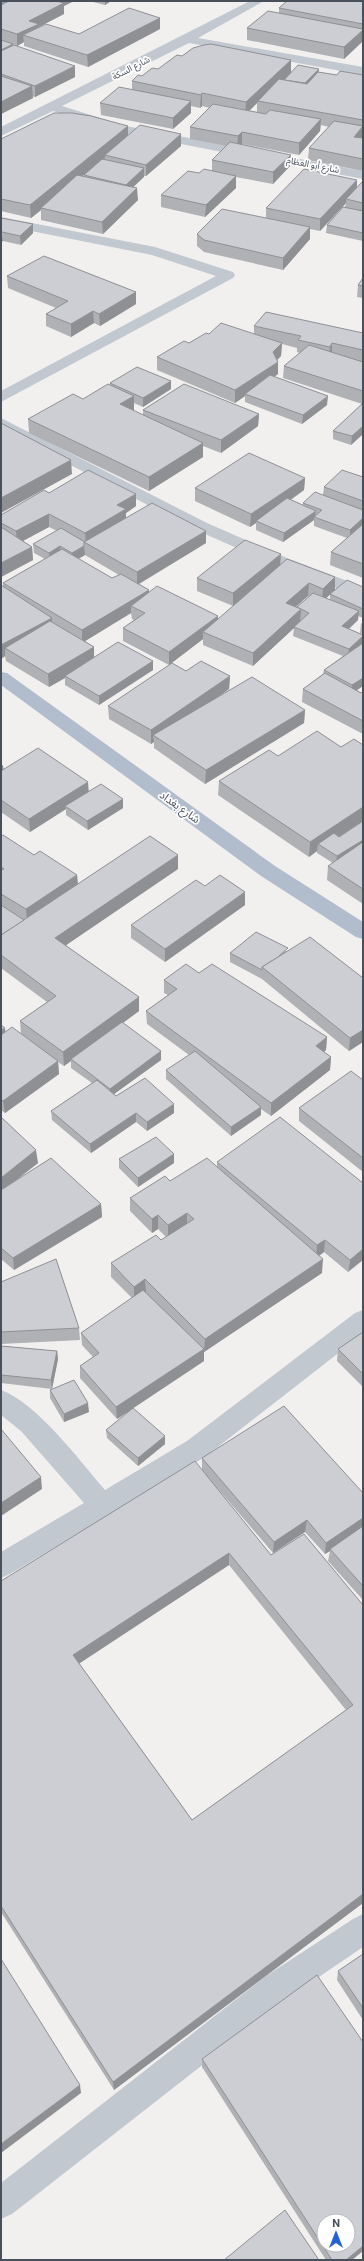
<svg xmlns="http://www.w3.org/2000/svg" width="364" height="2261" font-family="Roboto,'Noto Sans Arabic',sans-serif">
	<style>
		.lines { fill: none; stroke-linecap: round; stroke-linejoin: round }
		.highway-casing { stroke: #7688a6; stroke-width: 2 }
		.minor { fill: #c1c8d0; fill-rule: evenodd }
		.major { fill: #b1bccc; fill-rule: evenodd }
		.highway { fill: #8a9dba; fill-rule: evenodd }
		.wall { fill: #afb1b5; fill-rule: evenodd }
		.shaded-wall { fill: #8f9094 }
		.building { fill: #ccced3; stroke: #8f9094; fill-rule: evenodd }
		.labels { text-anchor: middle; stroke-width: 3.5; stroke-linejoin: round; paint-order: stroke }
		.far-street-label { font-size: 9px; fill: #48505b; stroke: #fff }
		.street-label { font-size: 11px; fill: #48505b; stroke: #fff }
	</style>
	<rect width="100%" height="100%" fill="#f2efef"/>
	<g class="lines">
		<defs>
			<polygon id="highway" points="1,1 11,1 1,6"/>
		</defs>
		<use href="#highway" class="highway-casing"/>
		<g class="minor">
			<polygon points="250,1 264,1 198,38 363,67 363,75 189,43 62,106 126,126 363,171 363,179 124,133 53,111 1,136 1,127"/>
			<polygon points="1,217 155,247 233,272 235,275 233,278 1,402 1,391 216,276 152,255 1,225"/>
			<polygon points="1,418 207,523 287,558 363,587 363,598 275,565 196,530 1,429"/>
			<path d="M363,1310V1334L205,1457L10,1574L1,1578V1552L84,1503L21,1431L1,1415V1390C38,1404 79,1460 105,1490L187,1441L355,1313Z"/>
			<polygon points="363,1914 363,1947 288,1998 12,2214 1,2219 1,2183 266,1976 353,1919"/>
		</g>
		<polygon class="major" points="1,672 7,673 275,866 363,922 363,939 356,937 261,876 1,685"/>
		<use href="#highway" class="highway"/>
	</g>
	<g class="wall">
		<polygon points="9,1 74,1 64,6 64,14 39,27 79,34 160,18 160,29 88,67 24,46 24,42 17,46 1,40 1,5"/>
		<polygon points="89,1 111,1 105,5"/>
		<polygon points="287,1 363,1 363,41 344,59 247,40 247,28 279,13 279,8"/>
		<polygon points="1,40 13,44 13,46 75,77 35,97 32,96 33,98 1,114"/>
		<path d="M182,56L291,60V72H318L337,75H363V133H362V138H363V171L308,160L309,148L329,127L321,125L320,131L299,155L242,144L241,145L290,166L273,184L236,177V188L205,217L161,207V195L199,173L212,170V160L227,146L190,139V127L210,108L202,106L200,108L191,106V113L173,129L101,115L100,103L132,90V81L158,69ZM257,103V112L249,111Z"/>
		<path d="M128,126V136L181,134V146L146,176H144L133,187L138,200L103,234L41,220V210L31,218L1,211V139ZM102,160L84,175V177L82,176Z"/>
		<polygon points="363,181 363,241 326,233 327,225 345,207 346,203 320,231 310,229 310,239 283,270 204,252 197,246 197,234 266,218 266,208 357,188"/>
		<polygon points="1,218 33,233 21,245 3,241"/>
		<polygon points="7,276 136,292 136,304 100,326 94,323 71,337 46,326 46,314 56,308 8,288"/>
		<polygon points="363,278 363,298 357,297 358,285"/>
		<polygon points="254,326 363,333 363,434 351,445 333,439 333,431 362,404 283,378 284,366 300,353 297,352 297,348 282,344 281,356 277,360 278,374 274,377 327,405 302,424 245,402 245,396 235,403 157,370 157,357 209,334 254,334"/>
		<polygon points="171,381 171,389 143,407 134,403 134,410 133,411 143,415 143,410 259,414 258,426 221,453 203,446 203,457 149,491 29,433 28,419 83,399 110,385 110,383"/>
		<polygon points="363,477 363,578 330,565 331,552 347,538 314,526 314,520 283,542 256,530 256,523 250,527 195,501 195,488 305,478 304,490 291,500 303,505 303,503 323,495 324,487"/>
		<path d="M49,493L136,494V506L126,513V518L206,543L139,584L149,593L218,619L233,606L197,591V578L281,554L280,565L335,577V590L326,598L330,600V594L363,587V618L358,616V620L349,629L363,635V686L357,690L361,693L363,691V734L302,702L303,689L323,674L324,670L343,656L293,636L294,628L253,666L203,645V639L169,665L123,641V628L134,620L132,619L131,613L85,641L94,647V657L153,661V670L99,705L65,685V678L49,687L6,661L5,656L1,659V585L3,586V583L45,559L34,553L33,544L57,531L49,527L23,541L32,547L33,560L1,577V515ZM85,555L119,575L112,578L78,559ZM308,596L309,597L297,607H296Z"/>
		<polygon points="363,622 363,634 360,633 361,624"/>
		<polygon points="186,671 230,676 229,689 215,699 305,710 304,723 205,784 154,748 154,742 151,744 109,719 108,706"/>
		<polygon points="1,763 4,769 89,791 123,808 88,830 66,815 66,809 30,832 1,812"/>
		<polygon points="219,781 339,836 363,821 363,904 327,880 328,866 333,863 317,853 317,851 309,857 218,795"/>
		<polygon points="1,836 34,855 77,875 78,884 178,869 66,945 139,1011 123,1023 161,1060 114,1094 116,1096 174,1113 147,1131 136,1122 91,1153 52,1120 51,1111 92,1083 71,1068 71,1061 64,1066 58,1062 59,1074 5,1113 1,1110 1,1025 6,1032 21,1034 20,1021 47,1002 1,968"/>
		<polygon points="205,886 245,892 245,905 165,962 131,938 131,925"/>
		<polygon points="288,951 363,978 363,1042 349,1051 262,979 230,962 230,953"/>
		<polygon points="199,973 327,1037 326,1050 324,1052 331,1057 330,1070 271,1116 261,1109 261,1115 231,1136 166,1079 166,1070 189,1055 147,1024 146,1011 168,995 164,993 164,980"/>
		<polygon points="363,1080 363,1172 299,1121 299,1108"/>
		<polygon points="1,1117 38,1163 12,1183 101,1204 102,1217 14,1270 1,1259"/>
		<polygon points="174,1154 174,1163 138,1187 119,1168 119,1159"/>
		<polygon points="217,1162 363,1183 348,1272 324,1252 319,1256 322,1273 204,1352 204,1361 133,1408 165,1444 138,1466 107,1438 106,1430 131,1410 117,1419 80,1378 80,1366 93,1357 82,1345 81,1333 132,1298 111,1277 111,1263 161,1240 166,1237 158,1229 152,1233 130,1211 130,1198 170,1181 217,1167"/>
		<polygon points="1,1282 79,1328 80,1340 1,1344"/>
		<polygon points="363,1332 363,1387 337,1361 338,1349"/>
		<polygon points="1,1346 57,1351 58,1359 52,1389 1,1383"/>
		<polygon points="50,1390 89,1412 64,1422 50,1398"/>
		<path d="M202,1458L362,1492L363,1486V1600L328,1561L330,1551L325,1554L305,1532L273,1553L207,1476L271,1555L363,1605V1903L114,2090L1,1912V1581L202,1470ZM229,1565L346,1710L192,1820L79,1663Z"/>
		<polygon points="363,1954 363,2020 337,1980 338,1971"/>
		<polygon points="202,2059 352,2260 326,2260 202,2067"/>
	</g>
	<g class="shaded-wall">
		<polygon points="60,1 74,1 64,6 64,14 23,35 24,42 17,46 17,34 29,21"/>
		<polygon points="105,1 111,1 105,5"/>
		<polygon points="160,18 160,29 88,67 87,55"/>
		<polygon points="363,30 363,41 344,59 344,47"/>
		<polygon points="13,44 14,56 1,62 1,50"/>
		<polygon points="291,60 291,73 260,102 258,101 257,103 245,115 246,102"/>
		<polygon points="75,66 75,77 35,97 35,86"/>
		<polygon points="319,69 318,77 302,93 303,85"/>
		<polygon points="32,86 33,98 1,114 1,102"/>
		<polygon points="202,93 202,106 200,108 201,95"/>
		<polygon points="191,101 191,113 173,129 173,118"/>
		<polygon points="321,119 320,131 299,155 299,143"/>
		<polygon points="128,126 128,138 105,155 105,158 42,209 41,208 41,210 31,218 30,205"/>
		<polygon points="363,126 362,138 354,137"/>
		<polygon points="242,132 242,144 237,148 238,136"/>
		<polygon points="181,134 181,146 146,176 146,165"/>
		<polygon points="291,155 290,166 273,184 273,172"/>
		<polygon points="144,168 144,177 127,193 126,185"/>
		<polygon points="236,176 236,188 205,217 206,205"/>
		<polygon points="357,180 357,192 346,199 346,203 320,231 320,219"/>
		<polygon points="137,188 138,200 103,234 102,222"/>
		<polygon points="33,224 33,233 21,245 20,236"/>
		<polygon points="310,227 310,239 283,270 283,258"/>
		<polygon points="2,232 3,241 1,242 1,233"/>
		<polygon points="136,292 136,304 100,326 99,314"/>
		<polygon points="93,311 94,323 71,337 71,324"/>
		<polygon points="282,343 281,356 273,364 273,352"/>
		<polygon points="332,343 332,355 329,359 330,347"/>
		<polygon points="278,362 278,374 247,394 245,394 245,396 235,403 235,390"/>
		<polygon points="171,381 171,389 143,407 143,398"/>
		<polygon points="134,396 134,410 120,418 120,404"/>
		<polygon points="328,396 327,405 302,424 303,415"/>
		<polygon points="259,414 258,426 221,453 221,440"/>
		<polygon points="363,426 363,434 351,445 352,436"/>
		<polygon points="203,443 203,457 149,491 149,477"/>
		<polygon points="71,460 72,474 1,513 1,498"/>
		<polygon points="305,478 304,490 258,522 256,521 256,523 250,527 251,514"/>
		<polygon points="136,494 136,506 126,513 126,522 86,543 85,533 117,505"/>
		<polygon points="316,511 315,517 314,517 314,520 283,542 284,533"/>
		<polygon points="49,514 49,527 17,544 16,531"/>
		<polygon points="363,518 363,527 350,539 350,530"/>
		<polygon points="206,531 206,543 137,585 137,572"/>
		<polygon points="60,546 61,555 50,562 49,553"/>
		<polygon points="84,546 85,555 73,562 72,553"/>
		<polygon points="32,547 33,560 1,577 1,563"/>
		<polygon points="281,554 280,567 233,606 233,593"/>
		<polygon points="335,577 335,590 322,602 323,589"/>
		<polygon points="309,583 308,596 285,616 286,603"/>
		<polygon points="149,590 149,603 131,606 131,613 82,643 82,630"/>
		<polygon points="301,609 300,622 294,627 294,628 253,666 253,653"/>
		<polygon points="359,611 358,620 342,635 342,626"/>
		<polygon points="218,616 218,629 203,632 203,639 169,665 169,652"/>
		<polygon points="52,618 52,631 5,648 5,656 1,659 1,645"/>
		<polygon points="363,636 363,644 348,658 349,649"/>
		<polygon points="94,647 94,660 65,676 65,678 49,687 48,674"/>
		<polygon points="153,661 153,670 99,705 99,696"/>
		<polygon points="230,676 229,689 158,739 153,735 154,742 151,744 151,730"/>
		<polygon points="363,678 363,686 351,694 352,685"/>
		<polygon points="305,710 304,723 205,784 206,770"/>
		<polygon points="3,765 4,778 1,780 1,766"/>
		<polygon points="88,782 89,795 65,806 66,809 30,832 29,819"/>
		<polygon points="123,799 123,808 88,830 87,821"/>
		<polygon points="363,807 363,821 323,847 318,844 317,851 309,857 310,842"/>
		<polygon points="363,840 363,848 336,865 337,856"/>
		<polygon points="178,855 178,869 56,952 55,938"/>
		<polygon points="77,875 78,888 27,922 26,909"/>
		<polygon points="245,892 245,905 165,962 165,949"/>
		<polygon points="139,997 139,1011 72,1060 71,1059 71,1061 64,1066 63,1052"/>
		<polygon points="5,1028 6,1040 1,1044 1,1030"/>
		<polygon points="363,1030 363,1042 349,1051 350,1038"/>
		<polygon points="327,1037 326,1050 315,1059 316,1046"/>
		<polygon points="161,1051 161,1060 110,1097 110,1089"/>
		<polygon points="331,1057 330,1070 271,1116 271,1103"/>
		<polygon points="58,1061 59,1074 5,1113 3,1101"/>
		<polygon points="174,1104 174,1113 147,1131 147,1122"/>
		<polygon points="261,1107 261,1115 231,1136 231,1127"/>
		<polygon points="136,1113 136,1122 91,1153 90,1144"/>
		<polygon points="36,1150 38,1163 1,1192 1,1178"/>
		<polygon points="174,1154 174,1163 138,1187 138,1178"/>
		<polygon points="101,1204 102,1217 14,1270 13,1258"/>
		<polygon points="187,1213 187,1227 168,1239 168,1225"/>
		<polygon points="158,1215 158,1229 152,1233 152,1219"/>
		<polygon points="325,1240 324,1252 316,1258 317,1245"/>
		<polygon points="363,1249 363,1260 348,1272 350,1260"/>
		<polygon points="323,1259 322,1273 204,1352 205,1339"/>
		<polygon points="145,1279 146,1293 134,1300 134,1287"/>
		<polygon points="204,1349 204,1361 117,1419 116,1407"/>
		<polygon points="57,1351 58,1359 52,1389 51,1380"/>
		<polygon points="88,1403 89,1412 64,1422 64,1414"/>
		<polygon points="165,1436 165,1444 138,1466 138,1458"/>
		<polygon points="41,1477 42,1489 1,1516 1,1503"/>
		<polygon points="363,1518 363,1528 330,1549 330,1551 325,1554 326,1543"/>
		<polygon points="307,1520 305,1532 273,1553 274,1542"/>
		<polygon points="229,1553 229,1565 74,1667 73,1655"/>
		<polygon points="363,1894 363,1903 114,2090 113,2082"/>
		<polygon points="80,2085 81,2093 1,2153 1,2144"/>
		<polygon points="363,2246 363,2251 352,2260 346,2260"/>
	</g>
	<g class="building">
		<polygon points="9,1 56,1 64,3 29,21 39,24 17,34 1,29 1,5"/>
		<polygon points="287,1 357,1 363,2 363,24 279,8"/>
		<polygon points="129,8 160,18 87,55 23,35 46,24 79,34"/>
		<polygon points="268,11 363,29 363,30 344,47 247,28"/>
		<polygon points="1,40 13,44 1,50"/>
		<polygon points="211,44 291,60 246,102 202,93 201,95 132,81 138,75 142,76 152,68 158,69 177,55 182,56 193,48 204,45"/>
		<polygon points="14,45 75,66 35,86 1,74 1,51"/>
		<polygon points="298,65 319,69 305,83 284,80"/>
		<polygon points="340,71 363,75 363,120 258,101 279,79 307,84 318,72 337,75"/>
		<polygon points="1,76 32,86 1,102"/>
		<polygon points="119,87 191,101 173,118 100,103"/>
		<polygon points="213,104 266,114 270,110 321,119 299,143 242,132 238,136 190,127"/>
		<polygon points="54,113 72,113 91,116 128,126 30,205 1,199 1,139"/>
		<polygon points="334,121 363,126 354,137 363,138 363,159 309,148"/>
		<polygon points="140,125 181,134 146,165 105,155"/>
		<polygon points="230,142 291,155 273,172 212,160"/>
		<polygon points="102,159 144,168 126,185 84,175"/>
		<polygon points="204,169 236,176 206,205 161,195 188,171 199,173"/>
		<polygon points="304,169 357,180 320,219 266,208"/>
		<polygon points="77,175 137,188 102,222 41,208"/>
		<polygon points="363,181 363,203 346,199"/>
		<polygon points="343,207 363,211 363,233 327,225"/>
		<polygon points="222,209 310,227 283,258 204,240 197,234"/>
		<polygon points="1,218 33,224 20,236 2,232 1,233"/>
		<polygon points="44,256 136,292 99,314 93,311 71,324 46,314 68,301 7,276"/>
		<polygon points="363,278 363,286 358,285"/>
		<polygon points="266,312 363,333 363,350 332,343 330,347 298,340 301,336 254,326"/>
		<polygon points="221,323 282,343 273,352 278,362 235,390 157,357 184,341 189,343 206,333 209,334"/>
		<polygon points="309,345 363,362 363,391 284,366"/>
		<polygon points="137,367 171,381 143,398 110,383"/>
		<polygon points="270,375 328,396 303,415 245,394"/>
		<polygon points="108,384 134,396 120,404 203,443 149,477 28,419 73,394 83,399"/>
		<polygon points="184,384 259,414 221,440 143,410"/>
		<polygon points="363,403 363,426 352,436 333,431"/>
		<polygon points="1,423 71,460 1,498"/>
		<polygon points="249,453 305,478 251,514 195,488"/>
		<polygon points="88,470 136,494 117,505 126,509 85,533 49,514 16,531 1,523 1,515 44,490 49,493"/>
		<polygon points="342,470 363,477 363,501 324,487"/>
		<polygon points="315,492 363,510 363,518 350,530 314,517 322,510 303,503"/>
		<polygon points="287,498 316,511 284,533 256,521"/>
		<polygon points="152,503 206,531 137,572 84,542"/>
		<polygon points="363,524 363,564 331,552"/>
		<polygon points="1,527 32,547 1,563"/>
		<polygon points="61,528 85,542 84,542 84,546 72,553 60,546 49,553 33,544"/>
		<polygon points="245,540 281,554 233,593 197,578"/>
		<polygon points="62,549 112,578 121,574 149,590 82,630 3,583"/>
		<polygon points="287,559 335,577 323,589 309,583 286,603 301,609 253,653 203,632"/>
		<polygon points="347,580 363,587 363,609 330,594"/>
		<polygon points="1,585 52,618 1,645"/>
		<polygon points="157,586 218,616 169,652 123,628 145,613 131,606"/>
		<polygon points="313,593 359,611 342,626 363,635 363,636 349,649 294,627 309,613 297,607"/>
		<polygon points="50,621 94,647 48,674 5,648"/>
		<polygon points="118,642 153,661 99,696 65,676"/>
		<polygon points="363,643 363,678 352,685 324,670"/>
		<polygon points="201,661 230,676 151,730 108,706 172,663 186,671"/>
		<polygon points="325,673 361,693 363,691 363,721 303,689"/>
		<polygon points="252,677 305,710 206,770 153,735"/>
		<polygon points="317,731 341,747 354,739 363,745 363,807 310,842 219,781 269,750 278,756"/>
		<polygon points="38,748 88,782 29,819 1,800 1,771"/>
		<polygon points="101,784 123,799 87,821 65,806"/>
		<polygon points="363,821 363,840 337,856 318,844 334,833 339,837"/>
		<polygon points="3,835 34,855 40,851 77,875 26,909 1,894 1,870 4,869 1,867 1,836"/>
		<polygon points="150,836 178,855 55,938 139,997 63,1052 20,1021 56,996 1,955 1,935"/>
		<polygon points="363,842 363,889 328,866"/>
		<polygon points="220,875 245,892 165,949 131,925 196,880 205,886"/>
		<polygon points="1,905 24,920 1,935"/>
		<polygon points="256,932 288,948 278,957 262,967 262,970 230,953"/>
		<polygon points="310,937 363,978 363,1030 350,1038 262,967"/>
		<polygon points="186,964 199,973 212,964 327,1037 316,1046 331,1057 271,1103 146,1011 177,989 164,980"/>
		<polygon points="122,1022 161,1051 110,1089 71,1059"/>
		<polygon points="1,1025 5,1028 1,1030"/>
		<polygon points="12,1027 58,1061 3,1101 1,1099 1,1035"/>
		<polygon points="195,1051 261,1107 231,1127 166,1070"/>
		<polygon points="351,1071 363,1080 363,1158 299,1108"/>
		<polygon points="145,1078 174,1104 147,1122 136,1113 90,1144 51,1111 97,1080 116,1096"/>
		<polygon points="1,1117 36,1150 1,1178"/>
		<polygon points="280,1117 363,1183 363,1249 350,1260 325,1240 317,1245 217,1162"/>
		<polygon points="156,1137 174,1154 138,1178 119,1159"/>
		<polygon points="51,1158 101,1204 13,1258 1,1248 1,1190"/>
		<polygon points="207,1158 323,1259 205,1339 145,1279 134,1287 111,1263 156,1235 161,1240 194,1219 187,1213 168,1225 158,1215 152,1219 130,1198 165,1176 170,1181"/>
		<polygon points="56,1259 79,1328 1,1332 1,1282"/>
		<polygon points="143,1290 204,1349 116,1407 80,1366 99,1353 81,1333"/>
		<polygon points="363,1332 363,1374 338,1349"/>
		<polygon points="1,1346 57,1351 51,1380 1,1375"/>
		<polygon points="74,1380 88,1403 64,1414 50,1390"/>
		<polygon points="284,1406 363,1493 363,1518 326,1543 307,1520 274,1542 202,1458"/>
		<polygon points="133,1408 165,1436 138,1458 106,1430"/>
		<polygon points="1,1429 41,1477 1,1503"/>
		<path d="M195,1461L271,1555L304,1534L363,1605V1894L113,2082L1,1906V1581ZM229,1553L353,1705L192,1820L73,1655Z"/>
		<polygon points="363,1526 363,1586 330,1549"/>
		<polygon points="363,1954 363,2008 338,1971"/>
		<polygon points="1,1959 80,2085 1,2144"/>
		<path d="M317,1975L363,2042V2246L346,2260H332L202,2059ZM324,2221H348V2245H324Z"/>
		<polygon points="285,2210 319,2260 224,2260"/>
	</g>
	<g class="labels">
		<g class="far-street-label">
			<text transform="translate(131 68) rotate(-27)" y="3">شارع السكة</text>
			<text transform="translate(313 165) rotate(11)" y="3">شارع أبو العظام</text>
		</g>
		<g class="street-label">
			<text transform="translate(180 807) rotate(36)" y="4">شارع بغداد</text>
		</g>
	</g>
	<rect width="364" height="2261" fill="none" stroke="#48505b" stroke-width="4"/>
	<g transform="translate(336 2233)"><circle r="19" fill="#ffffff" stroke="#b6b9bd"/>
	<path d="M0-3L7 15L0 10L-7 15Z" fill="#2660d5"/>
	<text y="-6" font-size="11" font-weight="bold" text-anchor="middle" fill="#48505b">N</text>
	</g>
</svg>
